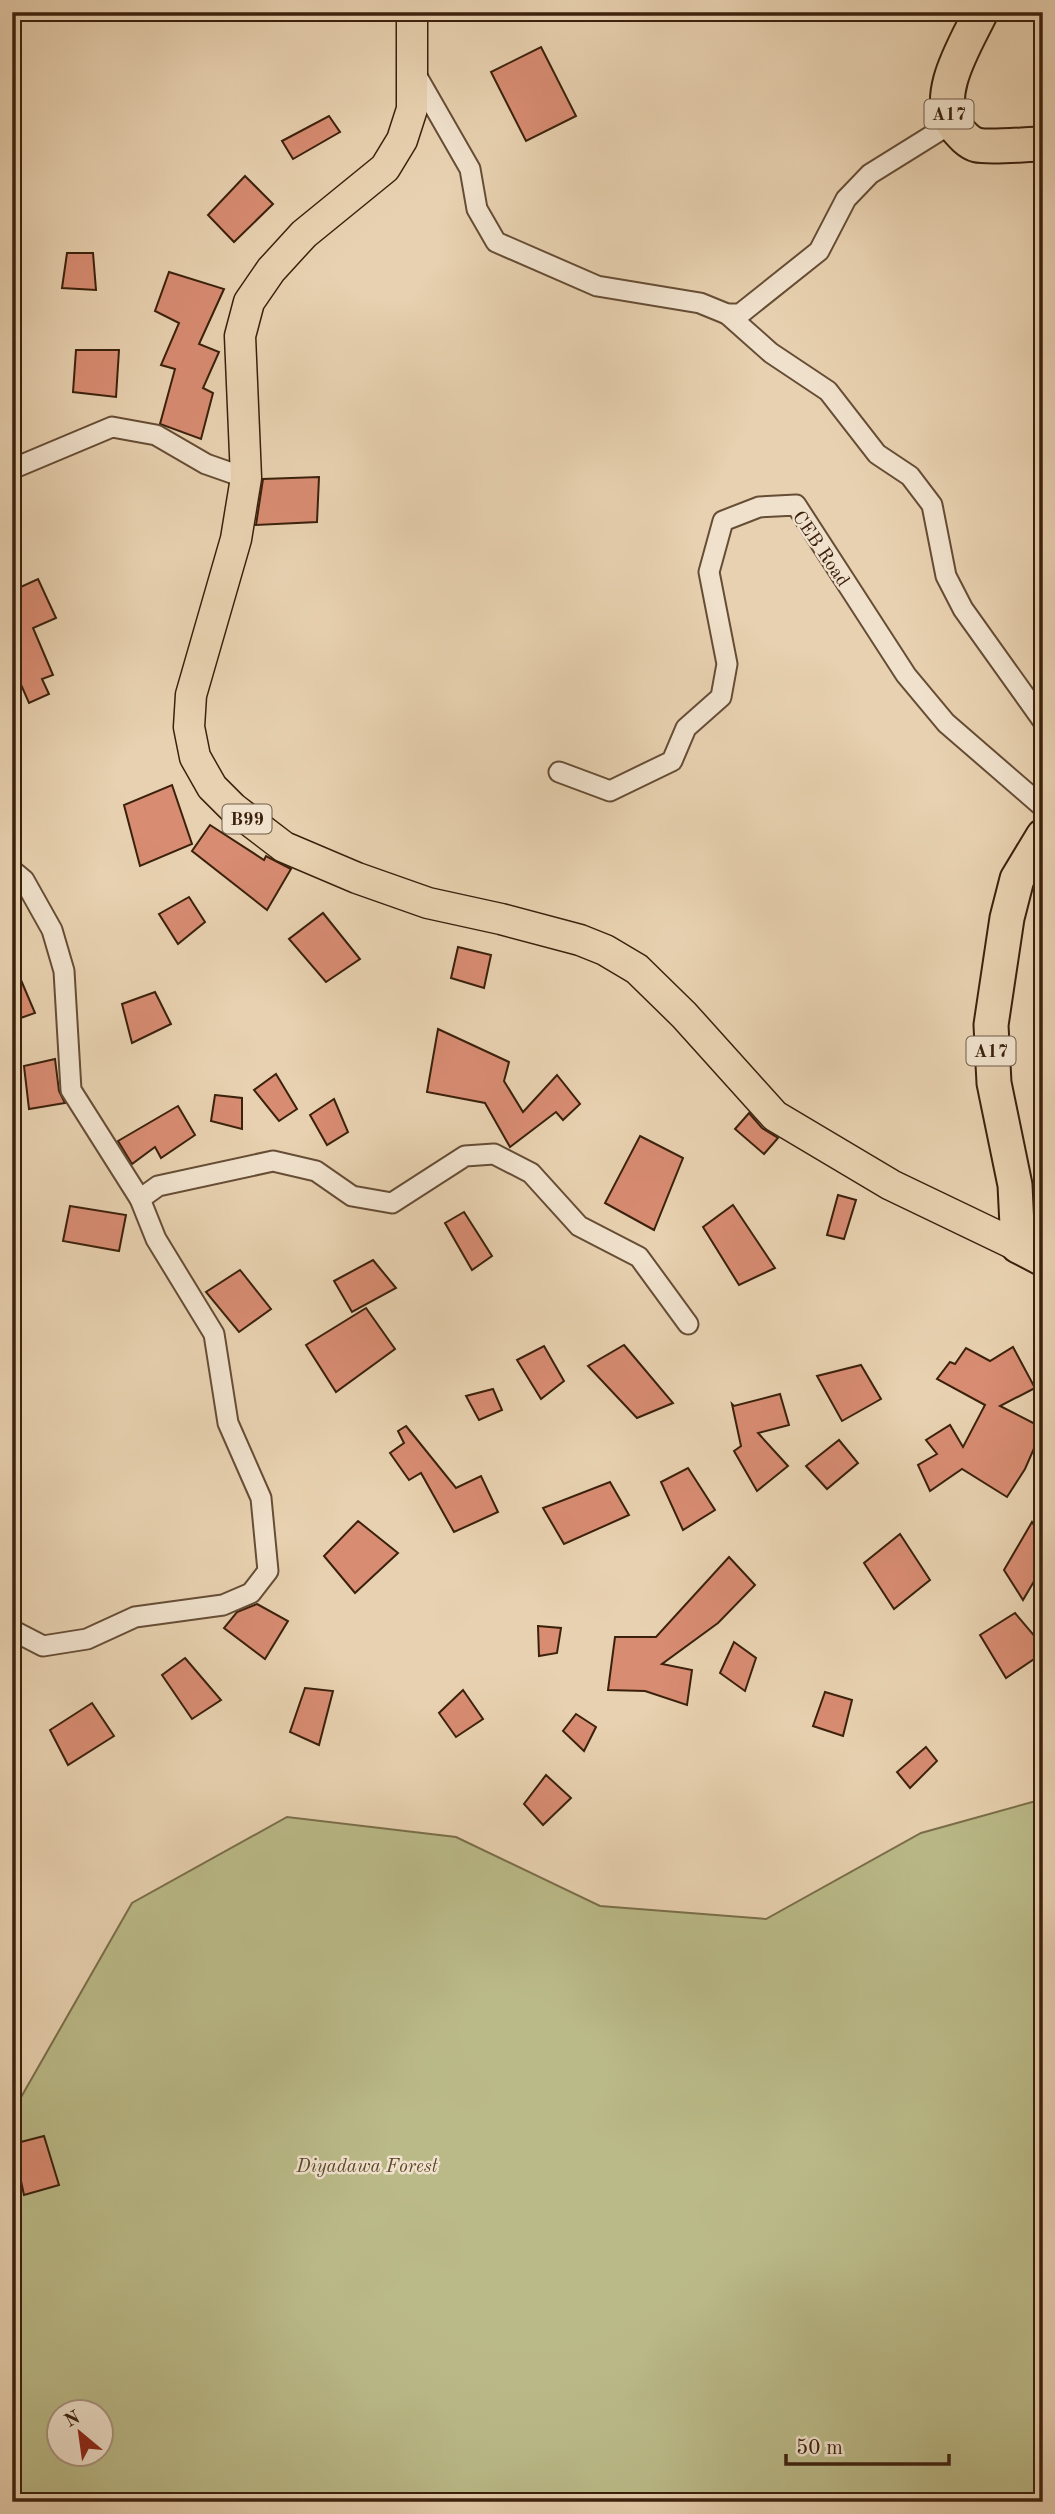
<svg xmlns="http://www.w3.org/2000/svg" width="1055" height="2514" font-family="'Old Standard TT',serif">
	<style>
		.green { fill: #baba88; stroke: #7a6e4a; stroke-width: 2; fill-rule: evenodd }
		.building { fill: #d88c72; stroke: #3b210c; stroke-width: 2 }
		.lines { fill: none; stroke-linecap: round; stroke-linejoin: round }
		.street-casing { stroke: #664d35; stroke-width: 23 }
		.primary-casing { stroke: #3b210c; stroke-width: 33 }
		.highway-casing { stroke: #3b210c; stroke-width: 37 }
		.street { stroke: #f0e1cc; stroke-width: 19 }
		.primary { stroke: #e8d1b0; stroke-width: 30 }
		.highway { stroke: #e8d1b0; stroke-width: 33 }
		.labels { text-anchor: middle; stroke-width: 5; stroke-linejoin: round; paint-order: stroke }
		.shield { fill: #f0e1cc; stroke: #715b46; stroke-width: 2 }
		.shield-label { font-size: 18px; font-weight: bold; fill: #3b210c }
		.street-label { font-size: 19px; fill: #3b210c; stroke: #f0e1cc }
		.park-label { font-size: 19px; font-style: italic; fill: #5b472b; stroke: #f0e1cc }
	</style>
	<rect width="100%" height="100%" fill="#e8d1b0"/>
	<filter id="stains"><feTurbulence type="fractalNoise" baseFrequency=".00286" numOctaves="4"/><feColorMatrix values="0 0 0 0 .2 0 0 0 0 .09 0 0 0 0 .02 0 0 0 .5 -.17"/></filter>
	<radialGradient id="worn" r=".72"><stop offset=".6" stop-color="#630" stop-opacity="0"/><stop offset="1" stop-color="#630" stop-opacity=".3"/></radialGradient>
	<path class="green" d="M1043,1799V2502H12V2113L132,1903L287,1817L456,1837L600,1906L766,1919L921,1833ZM60,2412H102V2454H60Z"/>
	<g class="building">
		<polygon points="541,47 576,116 526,141 491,72"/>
		<polygon points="329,116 340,132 293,159 282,141"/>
		<polygon points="245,176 273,204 234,242 208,215"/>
		<polygon points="67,253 93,253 96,290 62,288"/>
		<polygon points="169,272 224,289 199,344 219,352 203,388 213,393 201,439 160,424 175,369 161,365 179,323 155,311"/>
		<polygon points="76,350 119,350 116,397 73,392"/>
		<polygon points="319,477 317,522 256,525 263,479"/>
		<polygon points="38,579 56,618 33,628 53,675 42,679 49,694 29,703 12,664 12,591"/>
		<polygon points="172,785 192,844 140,866 124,805"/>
		<polygon points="210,825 264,860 266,856 291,869 267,910 192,851"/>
		<polygon points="189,897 205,922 178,944 159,914"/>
		<polygon points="323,913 360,959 326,982 289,939"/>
		<polygon points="458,947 491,955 484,988 451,978"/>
		<polygon points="12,959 35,1013 12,1021"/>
		<polygon points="155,992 171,1024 132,1043 122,1004"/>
		<polygon points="438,1029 509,1062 504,1081 523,1112 557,1075 580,1104 563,1120 556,1112 510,1147 485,1103 427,1092"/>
		<polygon points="55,1059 59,1091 65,1103 29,1109 24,1066"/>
		<polygon points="276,1074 297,1109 279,1121 254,1090"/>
		<polygon points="215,1095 242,1098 242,1129 211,1121"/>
		<polygon points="334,1099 348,1132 327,1145 310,1115"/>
		<polygon points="178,1106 195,1135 161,1158 155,1147 132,1164 118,1141"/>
		<polygon points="749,1113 762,1128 778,1138 764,1154 735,1129"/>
		<polygon points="640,1136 683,1158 654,1230 605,1203"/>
		<polygon points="838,1195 856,1200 844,1239 827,1235"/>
		<polygon points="733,1205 775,1268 739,1285 703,1227"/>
		<polygon points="70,1206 126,1215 119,1251 63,1241"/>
		<polygon points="464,1212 492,1256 472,1270 445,1223"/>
		<polygon points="373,1260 396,1288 352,1312 334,1281"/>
		<polygon points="240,1270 271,1309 239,1332 206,1292"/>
		<polygon points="366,1308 395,1349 336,1392 306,1345"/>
		<polygon points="624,1345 673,1403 637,1418 588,1366"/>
		<polygon points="544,1346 564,1381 541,1399 517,1360"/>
		<polygon points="1013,1347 1035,1388 1000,1406 1043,1428 1025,1469 1007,1497 962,1469 930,1491 918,1465 937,1454 926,1440 950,1425 963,1447 985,1405 937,1379 950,1362 955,1364 966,1348 990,1361"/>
		<polygon points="861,1365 881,1399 842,1421 817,1376"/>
		<polygon points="493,1389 502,1410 479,1420 466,1396"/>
		<polygon points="780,1394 789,1425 758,1433 788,1466 757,1491 734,1451 741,1446 732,1404 734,1406"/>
		<polygon points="406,1426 456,1488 481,1476 498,1512 454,1532 421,1473 409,1480 390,1453 404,1443 398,1431"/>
		<polygon points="839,1440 858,1463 827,1489 806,1466"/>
		<polygon points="688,1468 715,1510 683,1530 661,1482"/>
		<polygon points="610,1482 629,1515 564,1544 543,1508"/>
		<polygon points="358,1521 398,1553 355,1593 324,1556"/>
		<polygon points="1032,1522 1043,1539 1043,1566 1023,1600 1004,1570"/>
		<polygon points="900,1534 930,1580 894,1609 864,1563"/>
		<polygon points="729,1557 755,1585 718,1623 662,1664 692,1670 687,1705 645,1691 608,1690 615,1637 656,1637"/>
		<polygon points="257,1604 288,1621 265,1659 224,1628 237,1612"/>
		<polygon points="1015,1613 1043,1646 1043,1653 1006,1678 980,1635"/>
		<polygon points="538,1626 561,1628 557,1653 539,1656"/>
		<polygon points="734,1642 756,1658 745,1691 720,1673"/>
		<polygon points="185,1658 221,1700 192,1719 162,1675"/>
		<polygon points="305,1688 333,1691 319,1745 290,1732"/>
		<polygon points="463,1690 483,1719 456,1737 439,1713"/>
		<polygon points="825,1692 852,1700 843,1736 813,1726"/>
		<polygon points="92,1703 114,1736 68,1765 50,1730"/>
		<polygon points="576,1714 596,1727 584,1751 563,1731"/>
		<polygon points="926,1747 937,1761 910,1788 897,1772"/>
		<polygon points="546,1775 571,1798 543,1825 524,1804"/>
		<polygon points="44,2136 59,2185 24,2195 13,2144"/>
	</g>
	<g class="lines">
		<defs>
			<g id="street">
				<polyline points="415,73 470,169 477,209 496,242 597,286 700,303 727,314 740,314 819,251 846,199 870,174 952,123"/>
				<polyline points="727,314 771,353 828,391 877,454 910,476 932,505 946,576 963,609 1043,721"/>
				<polyline points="12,469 112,427 156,435 206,464 246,478"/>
				<polyline points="559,772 610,791 672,761 686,728 721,697 727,664 709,572 723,521 759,507 796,505 906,675 946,723 1043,807"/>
				<polyline points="12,870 24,880 52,930 64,971 71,1090 140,1199 156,1239 214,1334 228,1423 261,1498 268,1571 251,1593 223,1605 135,1617 87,1639 43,1646 12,1630"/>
				<polyline points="140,1199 158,1186 273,1161 316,1171 352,1196 392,1203 465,1156 494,1154 531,1173 579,1226 639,1257 688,1324"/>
			</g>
			<polyline id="primary" points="412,12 412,109 402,140 385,168 304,234 271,270 249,302 240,336 246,478 236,539 191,695 189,727 195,757 212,787 233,808 284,847 357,878 428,903 501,919 580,940 605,950 637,969 684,1015 775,1116 891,1185 1018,1246"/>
			<g id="highway">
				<path d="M981,12C967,42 931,97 956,128C962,135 969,143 977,145C990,148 1027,144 1043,144"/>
				<polyline points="1043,836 1017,879 1007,918 991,1025 994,1083 1015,1185 1018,1246 1043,1259"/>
			</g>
		</defs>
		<use href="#street" class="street-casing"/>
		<use href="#primary" class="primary-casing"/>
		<use href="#highway" class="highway-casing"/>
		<use href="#street" class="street"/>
		<use href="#primary" class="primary"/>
		<use href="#highway" class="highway"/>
	</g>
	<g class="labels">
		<g class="shield">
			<rect x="924.5" y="99.5" width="49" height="29" rx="5"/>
			<rect x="222.5" y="804.5" width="49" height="29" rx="5"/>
			<rect x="966.5" y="1036.5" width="49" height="29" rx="5"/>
		</g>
		<g class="shield-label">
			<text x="949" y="120">A17</text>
			<text x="247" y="825">B99</text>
			<text x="991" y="1057">A17</text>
		</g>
		<g class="street-label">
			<text transform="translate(822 548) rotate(56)" y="7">CEB Road</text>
		</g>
		<g class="park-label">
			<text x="367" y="2172">Diyadawa Forest</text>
		</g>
	</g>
	<rect width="1055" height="2514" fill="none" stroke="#e8d1b0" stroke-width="42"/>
	<rect x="14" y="14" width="1027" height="2486" fill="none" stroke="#3b210c" stroke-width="3.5"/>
	<rect x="21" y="21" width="1013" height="2472" fill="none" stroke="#3b210c" stroke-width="2"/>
	<g transform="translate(80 2433) rotate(331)"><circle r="33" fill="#f0e1cc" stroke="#a8947f" stroke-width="2"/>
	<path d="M0-5L12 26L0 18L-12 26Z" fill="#8f2418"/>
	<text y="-10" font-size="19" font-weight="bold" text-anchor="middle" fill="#3b210c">N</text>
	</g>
	<path d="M786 2454v10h163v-10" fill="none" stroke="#3b210c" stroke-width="3.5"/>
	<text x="796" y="2454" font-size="21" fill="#3b210c" stroke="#f0e1cc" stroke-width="5" paint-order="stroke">50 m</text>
	<rect width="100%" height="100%" filter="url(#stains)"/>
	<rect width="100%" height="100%" fill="url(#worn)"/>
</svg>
